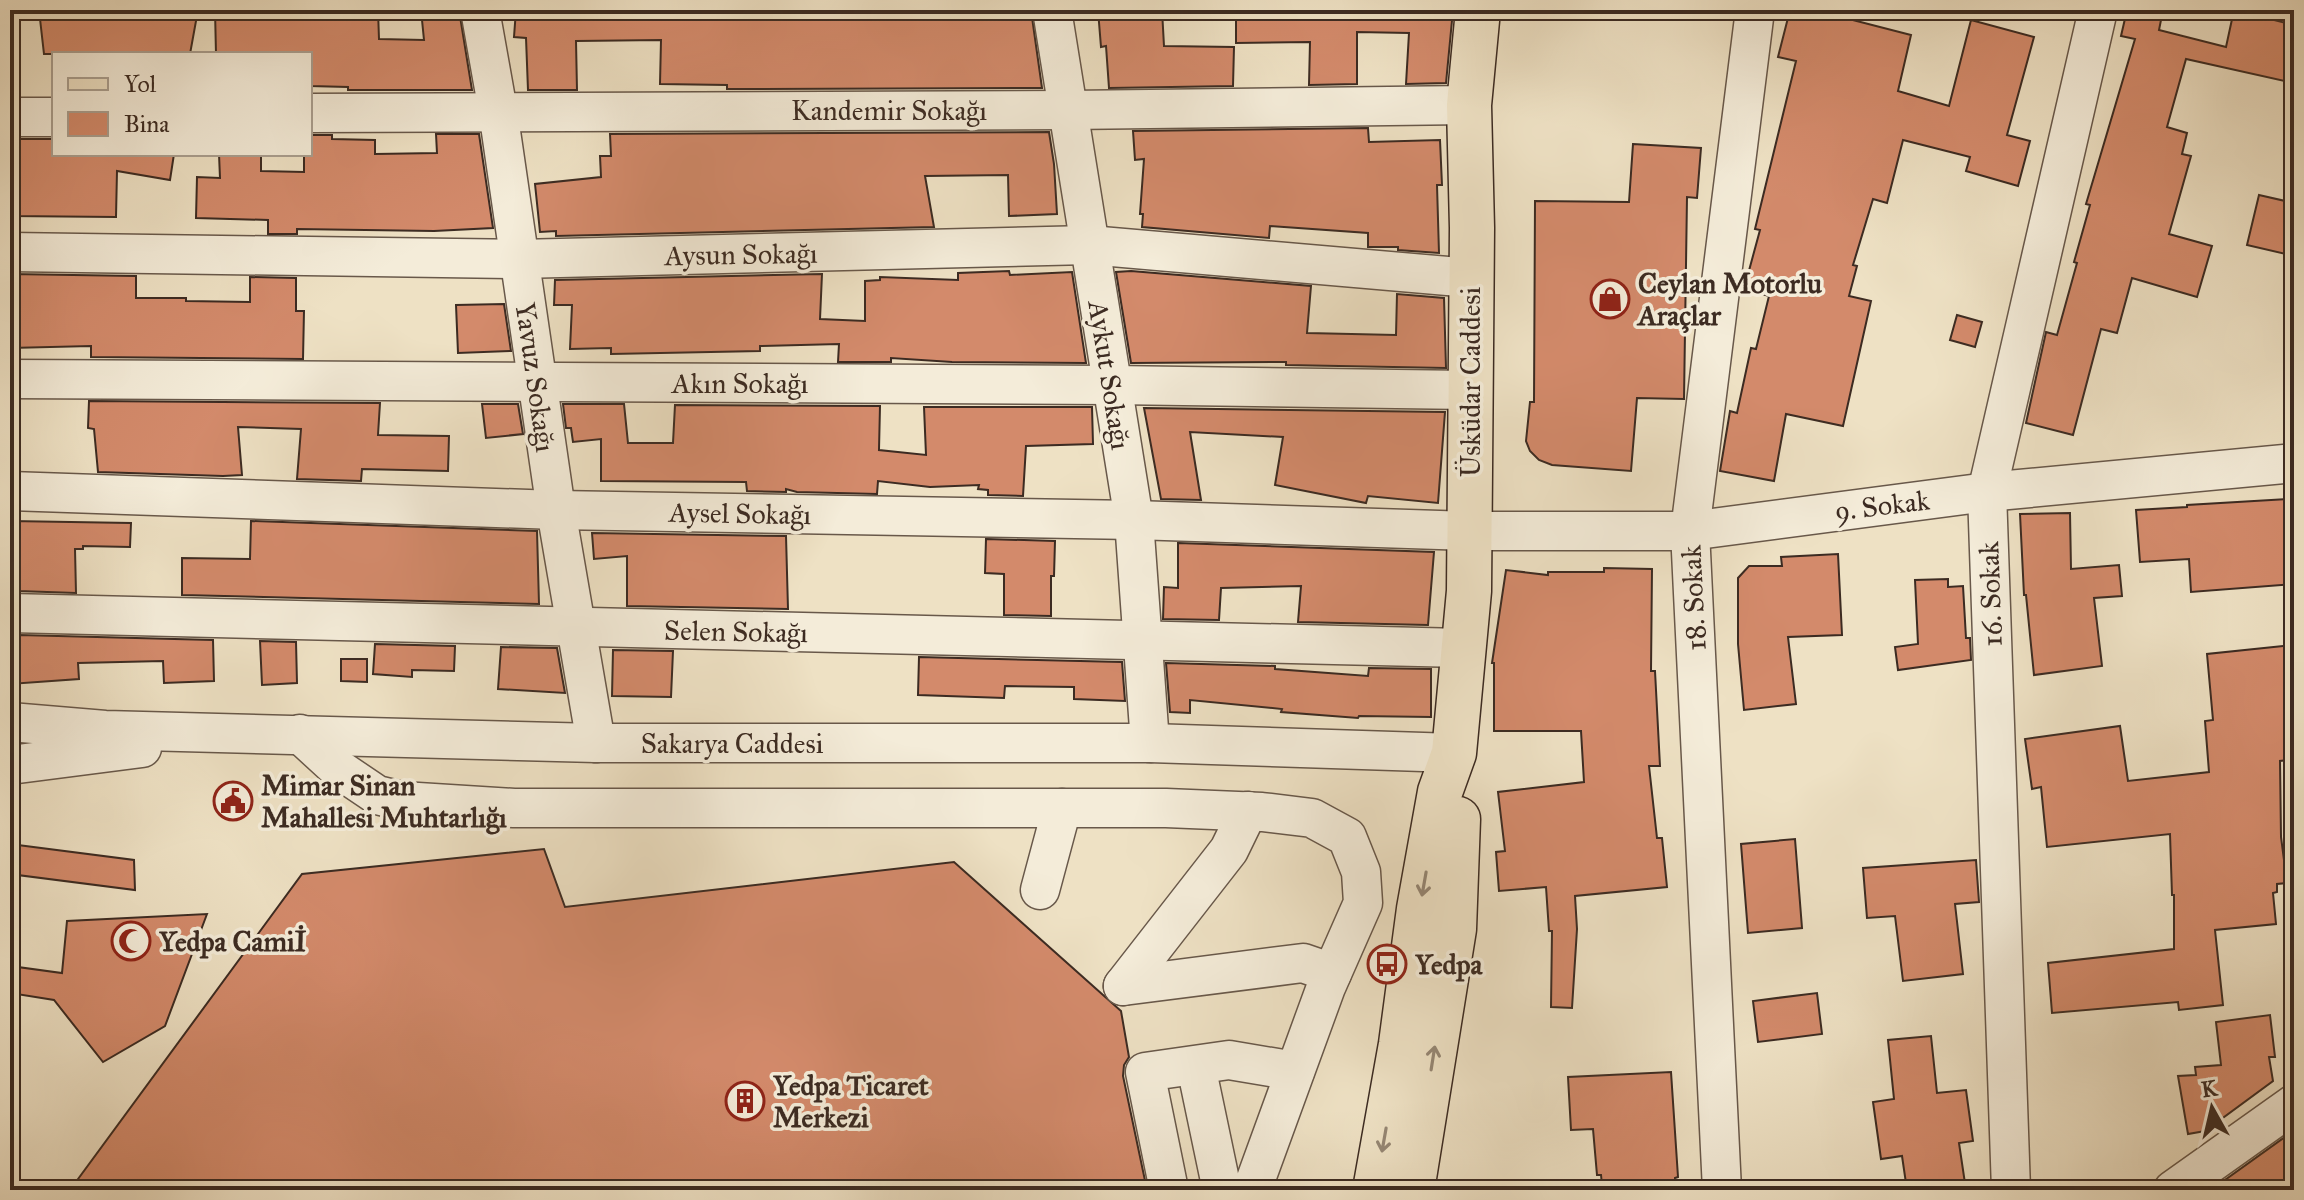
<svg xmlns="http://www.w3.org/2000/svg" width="2304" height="1200" font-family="'IM FELL Great Primer',serif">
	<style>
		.building { fill: #d38a6b; stroke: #3c2b22; stroke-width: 2 }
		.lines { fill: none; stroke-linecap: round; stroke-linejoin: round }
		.minor-casing { stroke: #68584a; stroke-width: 41 }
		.major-casing { stroke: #3c2b22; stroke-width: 47 }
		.minor { stroke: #f4ecd9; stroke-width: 38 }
		.major { stroke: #eee1c4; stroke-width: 44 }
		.oneway { stroke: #958673 }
		.labels { text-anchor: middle; stroke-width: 7; stroke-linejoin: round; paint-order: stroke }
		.street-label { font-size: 28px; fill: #3c2b22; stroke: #f4ecd9 }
		.poi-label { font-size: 28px; font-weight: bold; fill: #3c2b22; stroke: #f4ecd9; text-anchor: start }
	</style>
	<rect width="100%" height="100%" fill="#eee1c4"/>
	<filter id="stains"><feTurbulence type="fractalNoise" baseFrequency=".0025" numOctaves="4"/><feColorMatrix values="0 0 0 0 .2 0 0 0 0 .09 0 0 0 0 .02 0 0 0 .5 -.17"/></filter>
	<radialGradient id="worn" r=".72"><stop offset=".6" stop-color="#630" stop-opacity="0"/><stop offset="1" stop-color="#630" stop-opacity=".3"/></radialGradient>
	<g class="building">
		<polygon points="39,10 198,10 190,54 44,54"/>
		<polygon points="215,10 378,10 379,39 424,40 421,10 459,10 472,90 348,90 348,87 310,86 310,54 216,54"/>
		<polygon points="516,10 1031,10 1042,88 727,89 727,85 660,84 661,40 576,41 577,90 528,90 526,38 514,37"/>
		<polygon points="1098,10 1162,10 1164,46 1234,47 1233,86 1109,88 1106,46 1101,47"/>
		<polygon points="1236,10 1453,10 1446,83 1406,84 1409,33 1357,32 1357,84 1309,85 1310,42 1236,43"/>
		<polygon points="1790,10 1814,10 1911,35 1898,91 1949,106 1971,20 2034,37 2007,135 2030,141 2018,186 1966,171 1970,157 1903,140 1887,203 1873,199 1853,265 1857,266 1849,296 1871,301 1843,426 1786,414 1774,481 1720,471 1730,411 1737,413 1751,348 1756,349 1769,296 1744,289 1760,230 1755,229 1796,61 1778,57"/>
		<polygon points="2127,10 2142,13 2143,10 2163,10 2159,30 2226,47 2234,10 2294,25 2294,83 2186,59 2167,127 2187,133 2182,154 2191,156 2169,234 2212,246 2197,297 2132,278 2117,333 2101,329 2073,435 2026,423 2046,332 2057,335 2077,263 2074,262 2090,205 2086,204 2135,39 2121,36"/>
		<polygon points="1368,128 1369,142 1440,140 1442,185 1437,185 1439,253 1398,250 1398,247 1368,247 1368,233 1270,226 1269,238 1142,227 1143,214 1140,214 1144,159 1135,160 1133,131"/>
		<polygon points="1049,132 1054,164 1057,214 1009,216 1008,175 925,176 934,227 556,236 556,231 540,232 535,184 601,177 600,156 611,156 610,134"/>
		<polygon points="436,134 479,134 493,228 434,231 297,229 297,234 268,234 268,220 196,218 197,177 220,178 219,154 261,154 261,171 304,172 304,154 310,154 310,135 332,135 332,139 375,140 375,154 437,153"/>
		<polygon points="10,139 54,139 54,154 174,154 170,180 117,171 116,217 10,216"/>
		<polygon points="1633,144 1701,148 1697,198 1687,197 1684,399 1637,398 1631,471 1552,465 1539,460 1530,451 1526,441 1530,402 1534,402 1535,201 1629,202"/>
		<polygon points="2259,195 2294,203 2294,256 2247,245"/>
		<polygon points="1009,271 1010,275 1072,272 1086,363 952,362 891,358 891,362 838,362 839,344 760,346 760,351 611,354 611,348 570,349 572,305 554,305 555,280 822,274 820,319 865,321 865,281 880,280 880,277 958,280 958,273"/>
		<polygon points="1131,271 1311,286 1307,333 1396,335 1397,294 1444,298 1446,368 1286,365 1286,362 1131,363 1116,272"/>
		<polygon points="10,274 136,276 136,298 186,298 186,301 250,302 250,277 296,278 296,311 304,311 303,359 91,357 91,346 10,348"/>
		<polygon points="504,304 511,351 458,353 456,305"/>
		<polygon points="1957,315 1982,322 1975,347 1950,340"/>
		<polygon points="89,401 380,403 378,435 449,436 448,471 362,469 361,481 297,479 301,429 238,427 242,475 223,476 98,472 94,429 88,428"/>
		<polygon points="482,404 518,404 523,434 486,438"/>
		<polygon points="563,404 624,404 628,443 673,443 675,405 880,406 879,450 926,455 924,407 1092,407 1093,444 1026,446 1023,496 988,495 988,490 978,489 979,485 930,487 878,481 877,494 797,492 786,489 786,492 747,491 746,482 601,481 601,439 573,442 571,428 566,428"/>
		<polygon points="1144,408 1445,412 1438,503 1368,496 1366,503 1275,485 1283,437 1190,432 1201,500 1161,499"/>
		<polygon points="2288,499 2294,584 2191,592 2189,559 2140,562 2136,510 2187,507 2187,505"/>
		<polygon points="2070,513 2071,569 2119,565 2122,596 2094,598 2102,666 2034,675 2026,595 2024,595 2020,514"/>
		<polygon points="10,521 131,523 130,547 83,546 83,549 75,549 76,593 18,591 18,552 10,552"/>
		<polygon points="251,521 537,531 539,604 182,595 182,558 250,559"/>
		<polygon points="592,533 786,536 788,609 627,606 627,556 594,559"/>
		<polygon points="986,539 1055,541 1054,576 1051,576 1051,616 1004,615 1004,574 985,573"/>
		<polygon points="1178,543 1434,552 1428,625 1298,622 1301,586 1221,588 1219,620 1163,619 1164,587 1178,588"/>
		<polygon points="1838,554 1842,635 1788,637 1796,704 1744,710 1738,644 1738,578 1749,566 1782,566 1781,557"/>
		<polygon points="1604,568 1652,569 1651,671 1655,671 1660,766 1649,766 1657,838 1662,838 1667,887 1575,896 1577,929 1572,1008 1551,1007 1552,931 1549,931 1546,887 1499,891 1496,852 1505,851 1498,792 1584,782 1581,731 1494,731 1494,663 1492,663 1506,570 1548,575 1548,572 1604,572"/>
		<polygon points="1948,579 1948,587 1963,586 1966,638 1970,638 1971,660 1898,670 1895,647 1918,644 1915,580"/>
		<polygon points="19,635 213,640 214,681 164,683 163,661 78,663 79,679 10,684 10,638"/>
		<polygon points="260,641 296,642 297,683 262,685"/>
		<polygon points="375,644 455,646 454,671 412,670 412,677 373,674"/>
		<polygon points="2292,645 2294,697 2285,698 2289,760 2280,761 2281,837 2287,883 2277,884 2277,892 2273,893 2276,924 2215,930 2223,1005 2179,1010 2178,1002 2052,1013 2048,963 2174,949 2174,895 2172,895 2170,834 2047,847 2041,787 2032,789 2025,739 2120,726 2128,781 2209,772 2205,721 2213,720 2207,654"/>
		<polygon points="501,647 557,648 565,693 498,689"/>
		<polygon points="613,650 673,651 671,697 612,696"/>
		<polygon points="919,657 1122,662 1125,701 1074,699 1074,687 1005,686 1004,698 918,695"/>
		<polygon points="341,659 367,659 367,682 341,681"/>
		<polygon points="1166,663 1275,666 1275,669 1368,676 1369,668 1431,669 1431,717 1359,716 1358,718 1281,712 1282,709 1190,700 1190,713 1170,712"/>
		<polygon points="1795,839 1802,928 1748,933 1741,844"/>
		<polygon points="10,844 134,860 135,890 10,874"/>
		<polygon points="544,849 565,907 954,862 1121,1011 1129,1057 1124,1065 1123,1076 1147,1190 70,1190 302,874"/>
		<polygon points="1976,860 1979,902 1955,904 1963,974 1903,981 1895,916 1867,918 1863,868"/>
		<polygon points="207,914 165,1026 103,1062 54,1000 10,993 10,966 62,973 67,921"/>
		<polygon points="1817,993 1822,1034 1758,1042 1753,1001"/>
		<polygon points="2270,1015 2275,1057 2269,1057 2273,1081 2205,1131 2188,1134 2178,1076 2196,1075 2195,1067 2221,1065 2216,1022"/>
		<polygon points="1931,1036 1937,1093 1966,1090 1973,1141 1959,1143 1966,1190 1907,1190 1902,1156 1881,1159 1873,1102 1894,1099 1888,1040"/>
		<polygon points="1671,1072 1678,1177 1675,1178 1676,1190 1638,1190 1637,1181 1602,1185 1601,1175 1597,1175 1593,1129 1571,1130 1568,1077"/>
		<polygon points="2285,1137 2294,1149 2294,1184 2287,1190 2211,1190"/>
	</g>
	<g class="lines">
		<defs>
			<g id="minor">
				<polyline points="480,10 498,111 556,510 596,743"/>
				<polyline points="1052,10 1134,520 1150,743"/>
				<polyline points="310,113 1069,110 1469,105"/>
				<polyline points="10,117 54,117"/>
				<polyline points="10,252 519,259 1089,245 1471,278"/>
				<polyline points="10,379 1112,385 1469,390"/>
				<polyline points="10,491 556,510 1134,520 1470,531 1690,531 1987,492 2294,463"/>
				<polyline points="10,613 1462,648"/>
				<polyline points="10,722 105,730 596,743 1150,743 1454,753"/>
				<polyline points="300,734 337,768 377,795 402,801 514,808 1166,808 1262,812 1312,818 1347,837 1361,872 1363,903 1326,987 1252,1190"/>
				<polyline points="10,765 142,748"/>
				<polyline points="1040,890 1062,808"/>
				<polyline points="1123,986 1229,850 1248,811"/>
				<polyline points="1123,986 1303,963 1332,973"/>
				<polyline points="1196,1066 1222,1190"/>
				<polyline points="1169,1190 1145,1072 1229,1060 1295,1071"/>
				<polyline points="1722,1190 1690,531 1755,10"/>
				<polyline points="2011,1190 1987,492 2098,10"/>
				<polyline points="2173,1190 2294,1104"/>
			</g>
			<g id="major">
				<polyline points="1375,1190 1401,1044 1419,909 1440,792 1454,753 1469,591 1472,228 1469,105 1478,10"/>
				<polyline points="1412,1190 1454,929 1458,819"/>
			</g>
		</defs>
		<use href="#minor" class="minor-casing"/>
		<use href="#major" class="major-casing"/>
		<use href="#minor" class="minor"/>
		<use href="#major" class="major"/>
	</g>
	<defs><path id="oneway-shaft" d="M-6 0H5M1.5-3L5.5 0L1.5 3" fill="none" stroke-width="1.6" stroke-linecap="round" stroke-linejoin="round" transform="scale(2)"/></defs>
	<g class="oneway">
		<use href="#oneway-shaft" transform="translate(1424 884) rotate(100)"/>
		<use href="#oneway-shaft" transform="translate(1433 1058) rotate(-81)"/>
		<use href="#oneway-shaft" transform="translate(1384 1140) rotate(100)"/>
	</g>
	<defs>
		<symbol id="shop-ring" viewBox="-11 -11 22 22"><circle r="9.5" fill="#f4ecd9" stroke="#8f2418" stroke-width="1.5"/><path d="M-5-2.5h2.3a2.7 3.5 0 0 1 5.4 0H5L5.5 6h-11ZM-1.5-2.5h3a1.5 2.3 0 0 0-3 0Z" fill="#8f2418"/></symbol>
		<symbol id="civic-ring" viewBox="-11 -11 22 22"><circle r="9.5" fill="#f4ecd9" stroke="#8f2418" stroke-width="1.5"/><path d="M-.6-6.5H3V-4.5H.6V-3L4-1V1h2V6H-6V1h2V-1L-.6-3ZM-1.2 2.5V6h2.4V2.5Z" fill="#8f2418"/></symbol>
		<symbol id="mosque-ring" viewBox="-11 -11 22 22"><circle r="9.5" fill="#f4ecd9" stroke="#8f2418" stroke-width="1.5"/><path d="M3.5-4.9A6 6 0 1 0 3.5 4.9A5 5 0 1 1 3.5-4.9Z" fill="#8f2418"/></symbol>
		<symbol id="bus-ring" viewBox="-11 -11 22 22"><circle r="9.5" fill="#f4ecd9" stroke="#8f2418" stroke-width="1.5"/><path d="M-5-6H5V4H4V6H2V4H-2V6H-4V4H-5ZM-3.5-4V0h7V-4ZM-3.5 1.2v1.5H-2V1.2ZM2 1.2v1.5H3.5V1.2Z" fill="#8f2418"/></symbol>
		<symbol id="building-ring" viewBox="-11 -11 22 22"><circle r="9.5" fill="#f4ecd9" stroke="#8f2418" stroke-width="1.5"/><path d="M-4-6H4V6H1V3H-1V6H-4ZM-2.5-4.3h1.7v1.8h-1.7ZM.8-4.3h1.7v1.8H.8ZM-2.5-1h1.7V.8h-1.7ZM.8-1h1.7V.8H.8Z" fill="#8f2418"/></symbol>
	</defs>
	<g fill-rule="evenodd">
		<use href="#shop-ring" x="1588" y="277" width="44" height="44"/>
		<use href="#civic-ring" x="211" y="779" width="44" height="44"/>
		<use href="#mosque-ring" x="109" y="919" width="44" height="44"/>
		<use href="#bus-ring" x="1365" y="942" width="44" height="44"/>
		<use href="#building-ring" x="723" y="1079" width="44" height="44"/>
	</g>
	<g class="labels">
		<g class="street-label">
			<text x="889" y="120">Kandemir Sokağı</text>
			<text transform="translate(741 254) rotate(-1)" y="10">Aysun Sokağı</text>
			<text transform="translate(1110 375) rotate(81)" y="10">Aykut Sokağı</text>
			<text transform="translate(536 377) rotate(82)" y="10">Yavuz Sokağı</text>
			<text transform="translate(1470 382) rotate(-90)" y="10">Üsküdar Caddesi</text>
			<text x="740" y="393">Akın Sokağı</text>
			<text transform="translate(1882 505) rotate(-7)" y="10">9. Sokak</text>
			<text transform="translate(740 513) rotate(1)" y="10">Aysel Sokağı</text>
			<text transform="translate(1990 594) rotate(-92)" y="10">16. Sokak</text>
			<text transform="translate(1693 598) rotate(-93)" y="10">18. Sokak</text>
			<text transform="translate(736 631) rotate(1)" y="10">Selen Sokağı</text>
			<text x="732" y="753">Sakarya Caddesi</text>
		</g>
		<g class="poi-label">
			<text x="1638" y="293">Ceylan Motorlu<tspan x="1638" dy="32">Araçlar</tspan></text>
			<text x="261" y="795">Mimar Sinan<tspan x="261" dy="32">Mahallesi Muhtarlığı</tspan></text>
			<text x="159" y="951">Yedpa Camiİ</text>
			<text x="1415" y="974">Yedpa</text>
			<text x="773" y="1095">Yedpa Ticaret<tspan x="773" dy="32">Merkezi</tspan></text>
		</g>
	</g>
	<rect width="2304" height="1200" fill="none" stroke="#eee1c4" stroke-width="40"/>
	<rect x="12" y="12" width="2280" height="1176" fill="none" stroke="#3c2b22" stroke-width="4"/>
	<rect x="20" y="20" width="2264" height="1160" fill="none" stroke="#3c2b22" stroke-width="2"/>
	<rect x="52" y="52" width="260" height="104" fill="#f4ecd9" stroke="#aa9f90" stroke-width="2"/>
	<rect x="68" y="78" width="40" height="12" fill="#eee1c4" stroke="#aa9f90" stroke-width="2"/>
	<text x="124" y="92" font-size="24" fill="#3c2b22">Yol</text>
	<rect x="68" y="112" width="40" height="24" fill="#d38a6b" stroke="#aa9f90" stroke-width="2"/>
	<text x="124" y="132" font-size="24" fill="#3c2b22">Bina</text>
	<g transform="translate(2212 1108) rotate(352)" stroke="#f4ecd9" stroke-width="6" paint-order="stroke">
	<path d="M0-6L14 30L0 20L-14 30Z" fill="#3c2b22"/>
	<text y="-12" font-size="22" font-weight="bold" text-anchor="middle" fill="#3c2b22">K</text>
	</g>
	<rect width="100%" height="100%" filter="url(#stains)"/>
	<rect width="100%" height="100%" fill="url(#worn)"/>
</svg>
